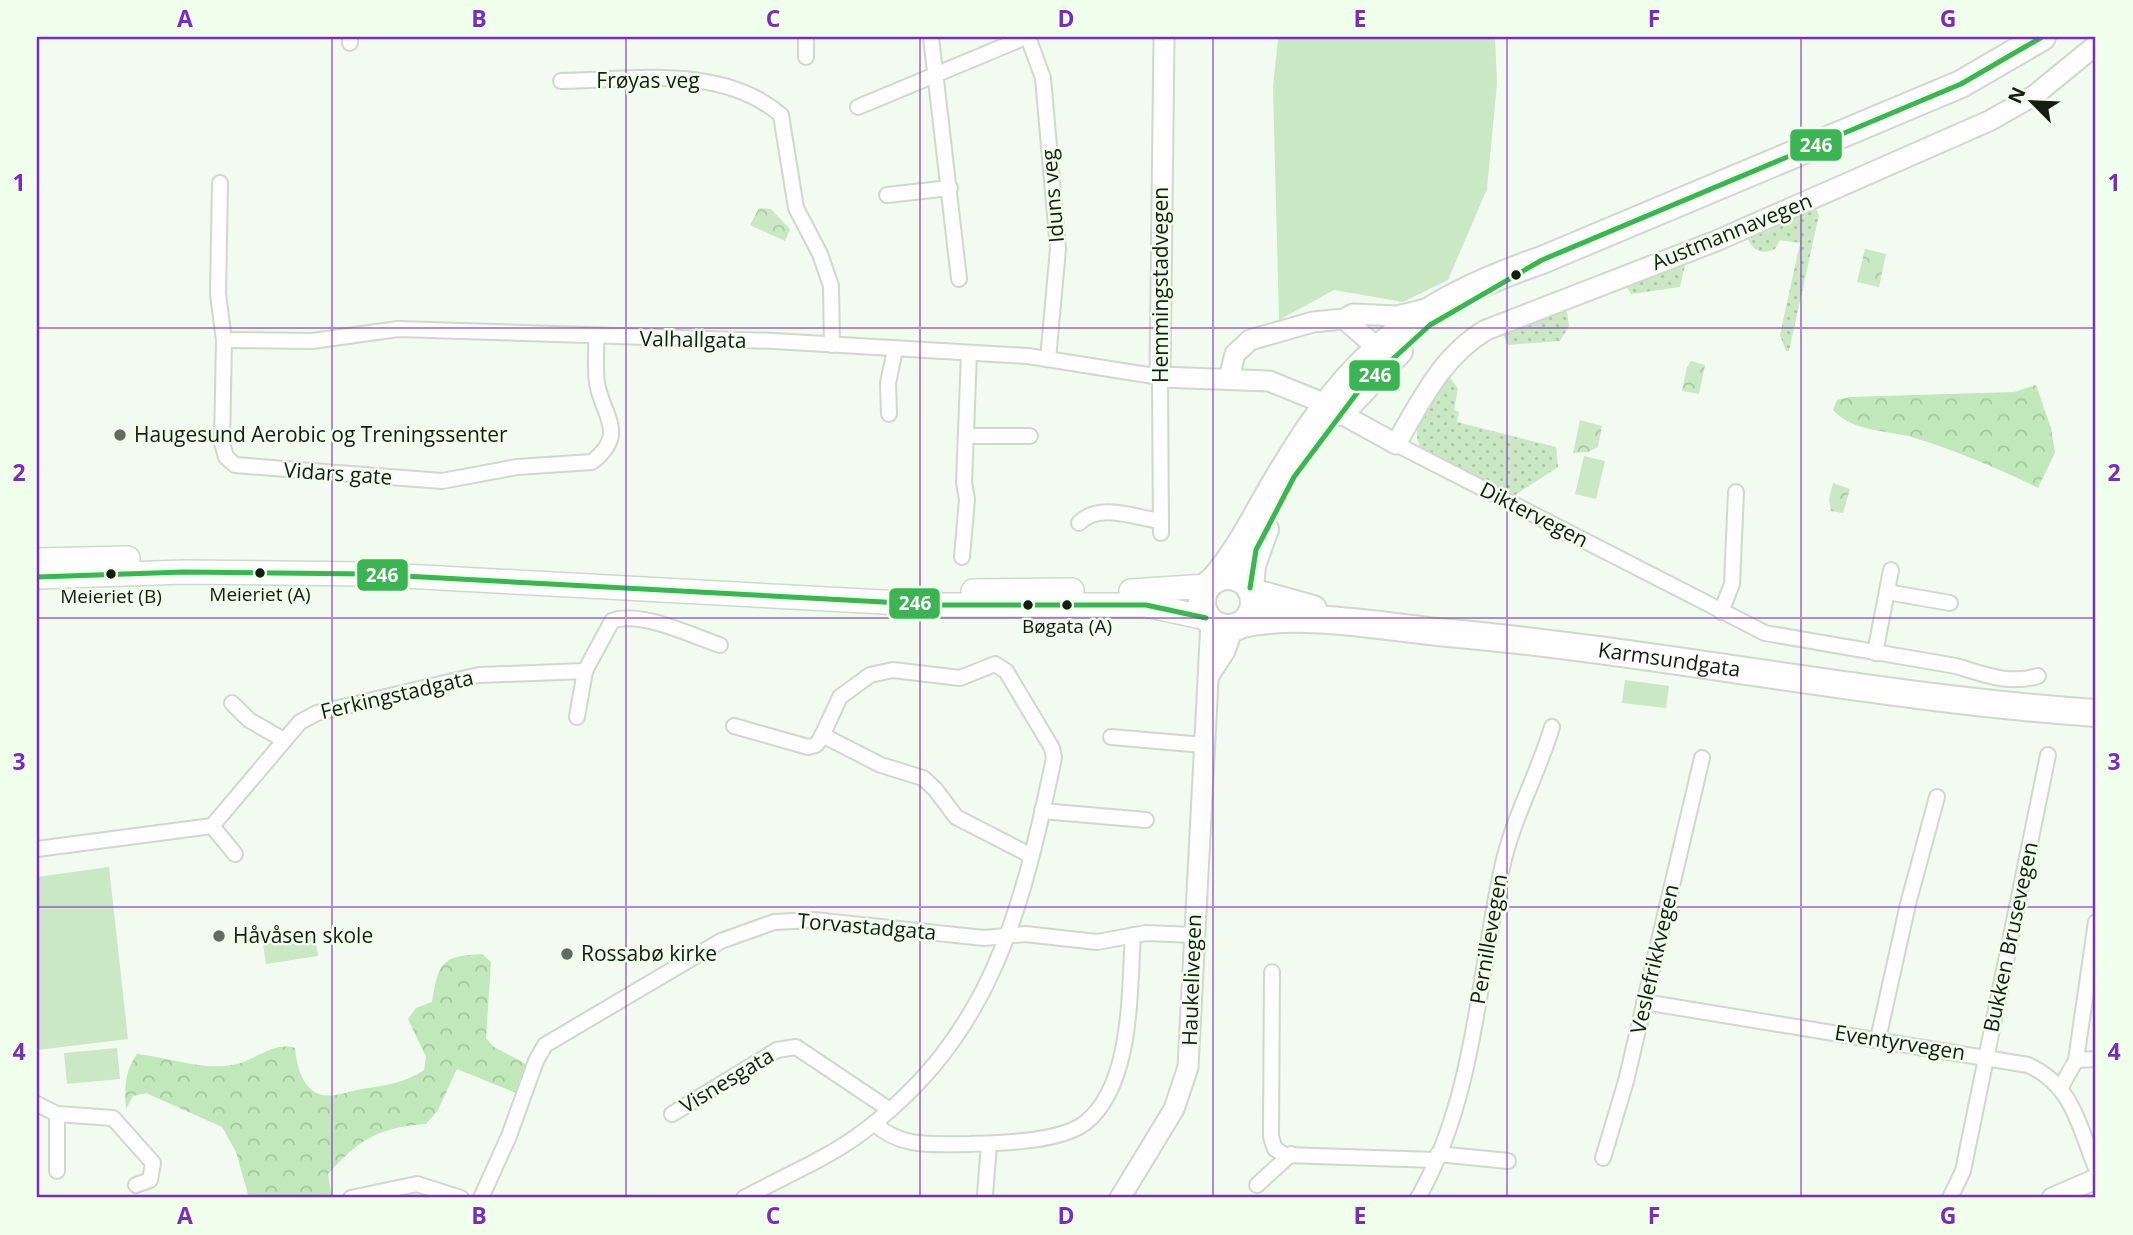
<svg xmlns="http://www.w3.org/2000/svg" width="2133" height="1235" font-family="'Open Sans',sans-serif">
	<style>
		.grass { fill: url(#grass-dots) }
		.forest { fill: url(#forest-crowns) }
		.park { fill: url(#park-crowns) }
		.garden { fill: #c9e8c3 }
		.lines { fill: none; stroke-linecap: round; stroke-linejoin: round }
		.street-casing { stroke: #d0d8ce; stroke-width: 18 }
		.secondary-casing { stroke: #d0d8ce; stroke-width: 23 }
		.primary-casing { stroke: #d0d8ce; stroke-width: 26 }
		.highway-casing { stroke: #d0d8ce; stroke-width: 30 }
		.street { stroke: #fdfefd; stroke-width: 14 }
		.secondary { stroke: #fdfefd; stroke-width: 19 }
		.primary { stroke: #fdfefd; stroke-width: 23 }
		.highway { stroke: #fdfefd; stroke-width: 26 }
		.bus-1-casing { stroke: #efffec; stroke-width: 10 }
		.bus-1 { stroke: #3cb454; stroke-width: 5 }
		.grid { fill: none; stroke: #7b2cbf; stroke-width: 2; stroke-opacity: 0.55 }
		.bus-dot { fill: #151c14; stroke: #efffec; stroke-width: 2.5 }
		.poi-dot { fill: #626a61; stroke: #efffec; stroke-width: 2.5 }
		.labels { text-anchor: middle; stroke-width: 5; stroke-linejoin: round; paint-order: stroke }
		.bus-label { font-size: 19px; fill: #151c14; stroke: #efffec }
		.street-label { font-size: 21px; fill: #151c14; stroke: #efffec }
		.poi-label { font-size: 21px; fill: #151c14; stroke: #efffec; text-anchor: start }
		.line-badge { stroke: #efffec; stroke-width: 2.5 }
		.badge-label { font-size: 19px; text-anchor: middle; font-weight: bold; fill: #fff }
		.neatline { fill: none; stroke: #7b2cbf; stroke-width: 2.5 }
		.grid-label { font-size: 23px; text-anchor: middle; font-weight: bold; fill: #7b2cbf }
	</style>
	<defs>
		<pattern id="grass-dots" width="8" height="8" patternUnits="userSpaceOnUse" patternTransform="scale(1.75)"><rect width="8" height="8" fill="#c9e8c3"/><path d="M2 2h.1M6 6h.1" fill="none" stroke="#acc6a7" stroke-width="1.8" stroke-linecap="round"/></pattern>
		<pattern id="forest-crowns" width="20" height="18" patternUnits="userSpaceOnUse" patternTransform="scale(1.75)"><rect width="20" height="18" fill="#c1e8ba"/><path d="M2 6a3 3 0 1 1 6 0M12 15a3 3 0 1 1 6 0" fill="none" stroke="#a5c69f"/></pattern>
		<pattern id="park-crowns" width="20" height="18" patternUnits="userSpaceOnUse" patternTransform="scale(1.75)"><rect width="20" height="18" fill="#c9e8c3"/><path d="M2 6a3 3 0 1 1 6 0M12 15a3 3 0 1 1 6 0" fill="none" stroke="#acc6a7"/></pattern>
	</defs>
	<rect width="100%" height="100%" fill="#f2fbf0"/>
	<g class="grass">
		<path d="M1815,206L1819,215L1789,351H1786L1780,335L1800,243L1780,240L1775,249C1761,256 1750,249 1746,234Z"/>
		<polygon points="1686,261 1680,287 1631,294 1624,283"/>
		<polygon points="1562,308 1567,312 1569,326 1560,341 1508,345 1503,334"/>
		<path d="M1449,376L1458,389L1454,410L1459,412L1457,422L1556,447L1558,467L1515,495L1421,448C1407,429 1433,389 1449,376Z"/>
	</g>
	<g class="forest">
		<path d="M2036,385L2051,428L2055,453L2038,488C2000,469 1959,452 1918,439C1890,429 1855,434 1833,410L1837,400L1850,397L2014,392Z"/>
		<path d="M482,954L491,962L486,1038L494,1047L537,1070L521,1095L457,1069L438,1110L426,1124C380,1127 359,1139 328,1174L332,1198H249L236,1152L222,1127L146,1093L133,1096L126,1109C124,1088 125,1071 137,1054C168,1057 206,1072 237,1064C255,1060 274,1041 295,1048C297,1071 306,1100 335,1095C344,1094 353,1090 362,1089C385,1086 404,1083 424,1070L426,1057L408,1019L416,1008L432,1002C439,962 441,956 482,954Z"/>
	</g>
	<g class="park">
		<polygon points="759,208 771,209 790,229 785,241 750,225"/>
		<polygon points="1865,249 1886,254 1879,287 1857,282"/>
		<polygon points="1691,361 1705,365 1699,394 1682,391 1687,367"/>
		<polygon points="1580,420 1602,426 1598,447 1588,452 1573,453"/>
		<polygon points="1833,483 1850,489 1843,513 1831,511 1829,499"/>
	</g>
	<g class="garden">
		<polygon points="1290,37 1495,37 1497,83 1487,189 1448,280 1403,302 1334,290 1279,320 1273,87 1278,39"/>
		<polygon points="1584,456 1605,461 1596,499 1575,494"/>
		<polygon points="1625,680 1669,686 1666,708 1622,703"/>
		<polygon points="109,867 128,1039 37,1050 37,877"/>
		<polygon points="315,935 318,956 266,964 263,943"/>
		<polygon points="117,1048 120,1079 67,1084 64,1053"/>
	</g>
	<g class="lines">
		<defs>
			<g id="street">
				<polyline points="350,37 350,43"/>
				<polyline points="931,37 959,279"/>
				<polyline points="1028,37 1043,78 1058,249 1048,359"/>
				<polyline points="806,57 806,37"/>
				<path d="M561,81C634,80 721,64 781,115L796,208L820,254L831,286L832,345"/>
				<polyline points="858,107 1026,37"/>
				<path d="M220,183L218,294L224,340L222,443L226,457L235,465L442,481L517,467L592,462C626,435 606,420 598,388C594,372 597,354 596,337"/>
				<polyline points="887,195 950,188"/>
				<polyline points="224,340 312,341 398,329 774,341 1028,356 1160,377 1161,533"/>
				<polyline points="889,414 888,383 895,350"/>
				<polyline points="967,436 1030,436"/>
				<path d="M1396,444L1765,633L1956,666C1983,674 2009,685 2038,676"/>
				<path d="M1079,523C1100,502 1135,518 1161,521"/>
				<polyline points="962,557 967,499 964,483 969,353"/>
				<polyline points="1887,592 1950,603"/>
				<polyline points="1721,612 1732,584 1736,492"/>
				<polyline points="1875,653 1891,570"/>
				<polyline points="232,703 249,720 284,740"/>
				<path d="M577,717L585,671L612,621C640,610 692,636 720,645"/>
				<path d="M734,726L808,747L816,745L821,738L840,697L870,675L893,670L960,678L995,664L1006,671L1052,748L1054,758C1022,910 992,1037 860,1134C825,1160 782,1177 744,1198"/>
				<polyline points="822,735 881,765 923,778 935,789 956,817 1030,855"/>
				<polyline points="1111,737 1203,745"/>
				<polyline points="1042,811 1146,820"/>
				<polyline points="212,826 235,854"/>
				<polyline points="37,849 212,826 300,722 317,713 479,675 585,671"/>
				<polyline points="1272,972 1271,1137 1275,1149 1285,1155 1435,1160"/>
				<path d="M1644,1002L2028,1065C2073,1085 2079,1127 2096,1168"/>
				<polyline points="1878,1039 1908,904 1937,797"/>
				<polyline points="2076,1060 2096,1059"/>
				<polyline points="2061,1087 2076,1060 2096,922"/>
				<polyline points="37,1104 57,1114 113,1118 153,1163 150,1180 136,1185"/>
				<polyline points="57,1114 57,1171"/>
				<polyline points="672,1114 777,1050 796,1047 890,1110"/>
				<path d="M874,1123C902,1149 933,1144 970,1144C1000,1143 1060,1142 1085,1123C1133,1085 1129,991 1133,935"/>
				<polyline points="1438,1154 1508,1161"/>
				<polyline points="1603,1158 1626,1081 1702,758"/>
				<polyline points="1257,1185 1291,1154"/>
				<polyline points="985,1195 989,1144"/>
				<polyline points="351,1198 417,1184 461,1198"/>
				<polyline points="481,1198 509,1136 536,1061 545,1045 721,941 774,922 814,920 984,938 1025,934 1097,942 1146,933 1194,935"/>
				<path d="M1418,1198C1475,1098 1478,978 1502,868C1512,820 1538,774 1552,727"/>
				<polyline points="1950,1198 1963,1171 2048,755"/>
			</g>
			<g id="secondary">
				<polyline points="1164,37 1160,377 1269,381 1316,400"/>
				<polyline points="1344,319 1388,357"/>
				<polyline points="1229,378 1235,354 1250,340 1313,322 1344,319 1353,314 1397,316 1422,310"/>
				<path d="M1347,417L1396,444C1421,401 1442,356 1486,330L1716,241L1989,121L2035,95L2096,45"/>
				<polyline points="1210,674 1225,651 1233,628"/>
				<polyline points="1120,1198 1174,1109 1188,1067 1211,622"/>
				<polyline points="2052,1198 2096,1179"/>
			</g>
			<g id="primary">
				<polyline points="37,560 128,558"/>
				<polyline points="37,577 184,572 367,574 939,605 1146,605 1206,618"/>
				<polyline points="973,591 1072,590"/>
				<polyline points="1131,591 1207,586"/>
			</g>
			<g id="highway">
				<polyline points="1341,412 1399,351"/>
				<circle cx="1228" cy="602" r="26"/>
				<path d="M1214,580C1243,547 1259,509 1282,472C1351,356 1412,305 1542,260L1961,84L2042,37"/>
				<polyline points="1250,588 1252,565 1265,529"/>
				<polyline points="1252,592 1313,609"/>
				<path id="s1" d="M1243,624C1297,611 1381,626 1438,632C1658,651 1876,698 2096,713"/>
			</g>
		</defs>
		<use href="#street" class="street-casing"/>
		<use href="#secondary" class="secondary-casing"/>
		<use href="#primary" class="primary-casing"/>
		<use href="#highway" class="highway-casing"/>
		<use href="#street" class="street"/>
		<use href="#secondary" class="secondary"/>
		<use href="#primary" class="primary"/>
		<use href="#highway" class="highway"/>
		<defs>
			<g id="bus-1">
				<polyline points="37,577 184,572 367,574 939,605 1146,605 1206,618"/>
				<polyline points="1250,588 1256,550 1294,477 1360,389 1430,325 1542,260 1961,84 2042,37"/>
			</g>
		</defs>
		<use href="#bus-1" class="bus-1-casing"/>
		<use href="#bus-1" class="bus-1"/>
	</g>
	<path class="grid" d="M332,37V1198M626,37V1198M920,37V1198M1213,37V1198M1507,37V1198M1801,37V1198M37,328H2096M37,618H2096M37,907H2096"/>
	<g class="bus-dot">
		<circle cx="1516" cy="275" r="6"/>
		<circle cx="260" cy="573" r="6"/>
		<circle cx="111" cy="574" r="6"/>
		<circle cx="1028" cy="605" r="6"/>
		<circle cx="1067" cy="605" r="6"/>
	</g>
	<g class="poi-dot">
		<circle cx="120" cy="435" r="7"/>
		<circle cx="219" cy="936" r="7"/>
		<circle cx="567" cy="954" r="7"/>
	</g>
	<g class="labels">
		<g class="bus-label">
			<text x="260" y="601">Meieriet (A)</text>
			<text x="111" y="603">Meieriet (B)</text>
			<text x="1067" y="633">Bøgata (A)</text>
		</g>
		<g class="street-label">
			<text x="648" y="88">Frøyas veg</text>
			<text transform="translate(1053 196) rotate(-95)" y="7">Iduns veg</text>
			<text transform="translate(1732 232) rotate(-22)" y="7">Austmannavegen</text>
			<text transform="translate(1161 285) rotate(-90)" y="7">Hemmingstadvegen</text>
			<text transform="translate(693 340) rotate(1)" y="7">Valhallgata</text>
			<text transform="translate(338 474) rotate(4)" y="7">Vidars gate</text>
			<text transform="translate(1534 515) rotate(27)" y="7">Diktervegen</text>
			<text dy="7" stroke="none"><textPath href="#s1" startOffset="429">Karmsundgata</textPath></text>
			<text transform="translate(397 695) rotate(-13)" y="7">Ferkingstadgata</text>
			<text transform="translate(867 927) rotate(5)" y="7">Torvastadgata</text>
			<text transform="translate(2011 937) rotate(-78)" y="7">Bukken Brusevegen</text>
			<text transform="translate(1489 939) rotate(-80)" y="7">Pernillevegen</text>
			<text transform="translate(1655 959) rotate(-77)" y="7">Veslefrikkvegen</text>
			<text transform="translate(1192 980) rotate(-88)" y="7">Haukelivegen</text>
			<text transform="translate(1900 1043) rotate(9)" y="7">Eventyrvegen</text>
			<text transform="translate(727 1081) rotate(-31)" y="7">Visnesgata</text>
		</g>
		<g class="poi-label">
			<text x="134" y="442">Haugesund Aerobic og Treningssenter</text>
			<text x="233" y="943">Håvåsen skole</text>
			<text x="581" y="961">Rossabø kirke</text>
		</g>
	</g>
	<g class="line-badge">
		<rect x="1789" y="128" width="54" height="34" rx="7" fill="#3cb454"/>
		<rect x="1348" y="359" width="53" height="33" rx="7" fill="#3cb454"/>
		<rect x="356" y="558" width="53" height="34" rx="7" fill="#3cb454"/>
		<rect x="888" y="587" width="53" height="33" rx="7" fill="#3cb454"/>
	</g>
	<g class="badge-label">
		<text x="1816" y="152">246</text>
		<text x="1375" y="382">246</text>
		<text x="382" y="582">246</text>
		<text x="915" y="610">246</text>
	</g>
	<rect width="2133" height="1235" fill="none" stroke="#efffec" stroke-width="77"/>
	<g transform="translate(2032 102) rotate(294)" stroke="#efffec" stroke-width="5" paint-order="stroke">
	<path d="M0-5L12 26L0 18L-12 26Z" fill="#151c14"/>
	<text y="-10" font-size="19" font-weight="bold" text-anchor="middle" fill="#151c14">N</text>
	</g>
	<rect x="38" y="38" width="2056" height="1158" class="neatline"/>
	<g class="grid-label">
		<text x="185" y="27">A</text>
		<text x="479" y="27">B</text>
		<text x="773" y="27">C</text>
		<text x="1066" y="27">D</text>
		<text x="1360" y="27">E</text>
		<text x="1654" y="27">F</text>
		<text x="1948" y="27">G</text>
		<text x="19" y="191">1</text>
		<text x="2114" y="191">1</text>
		<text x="19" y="481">2</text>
		<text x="2114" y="481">2</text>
		<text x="19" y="770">3</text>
		<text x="2114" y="770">3</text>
		<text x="19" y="1060">4</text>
		<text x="2114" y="1060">4</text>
		<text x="185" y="1224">A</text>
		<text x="479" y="1224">B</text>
		<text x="773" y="1224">C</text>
		<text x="1066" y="1224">D</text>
		<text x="1360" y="1224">E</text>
		<text x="1654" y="1224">F</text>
		<text x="1948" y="1224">G</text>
	</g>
</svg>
